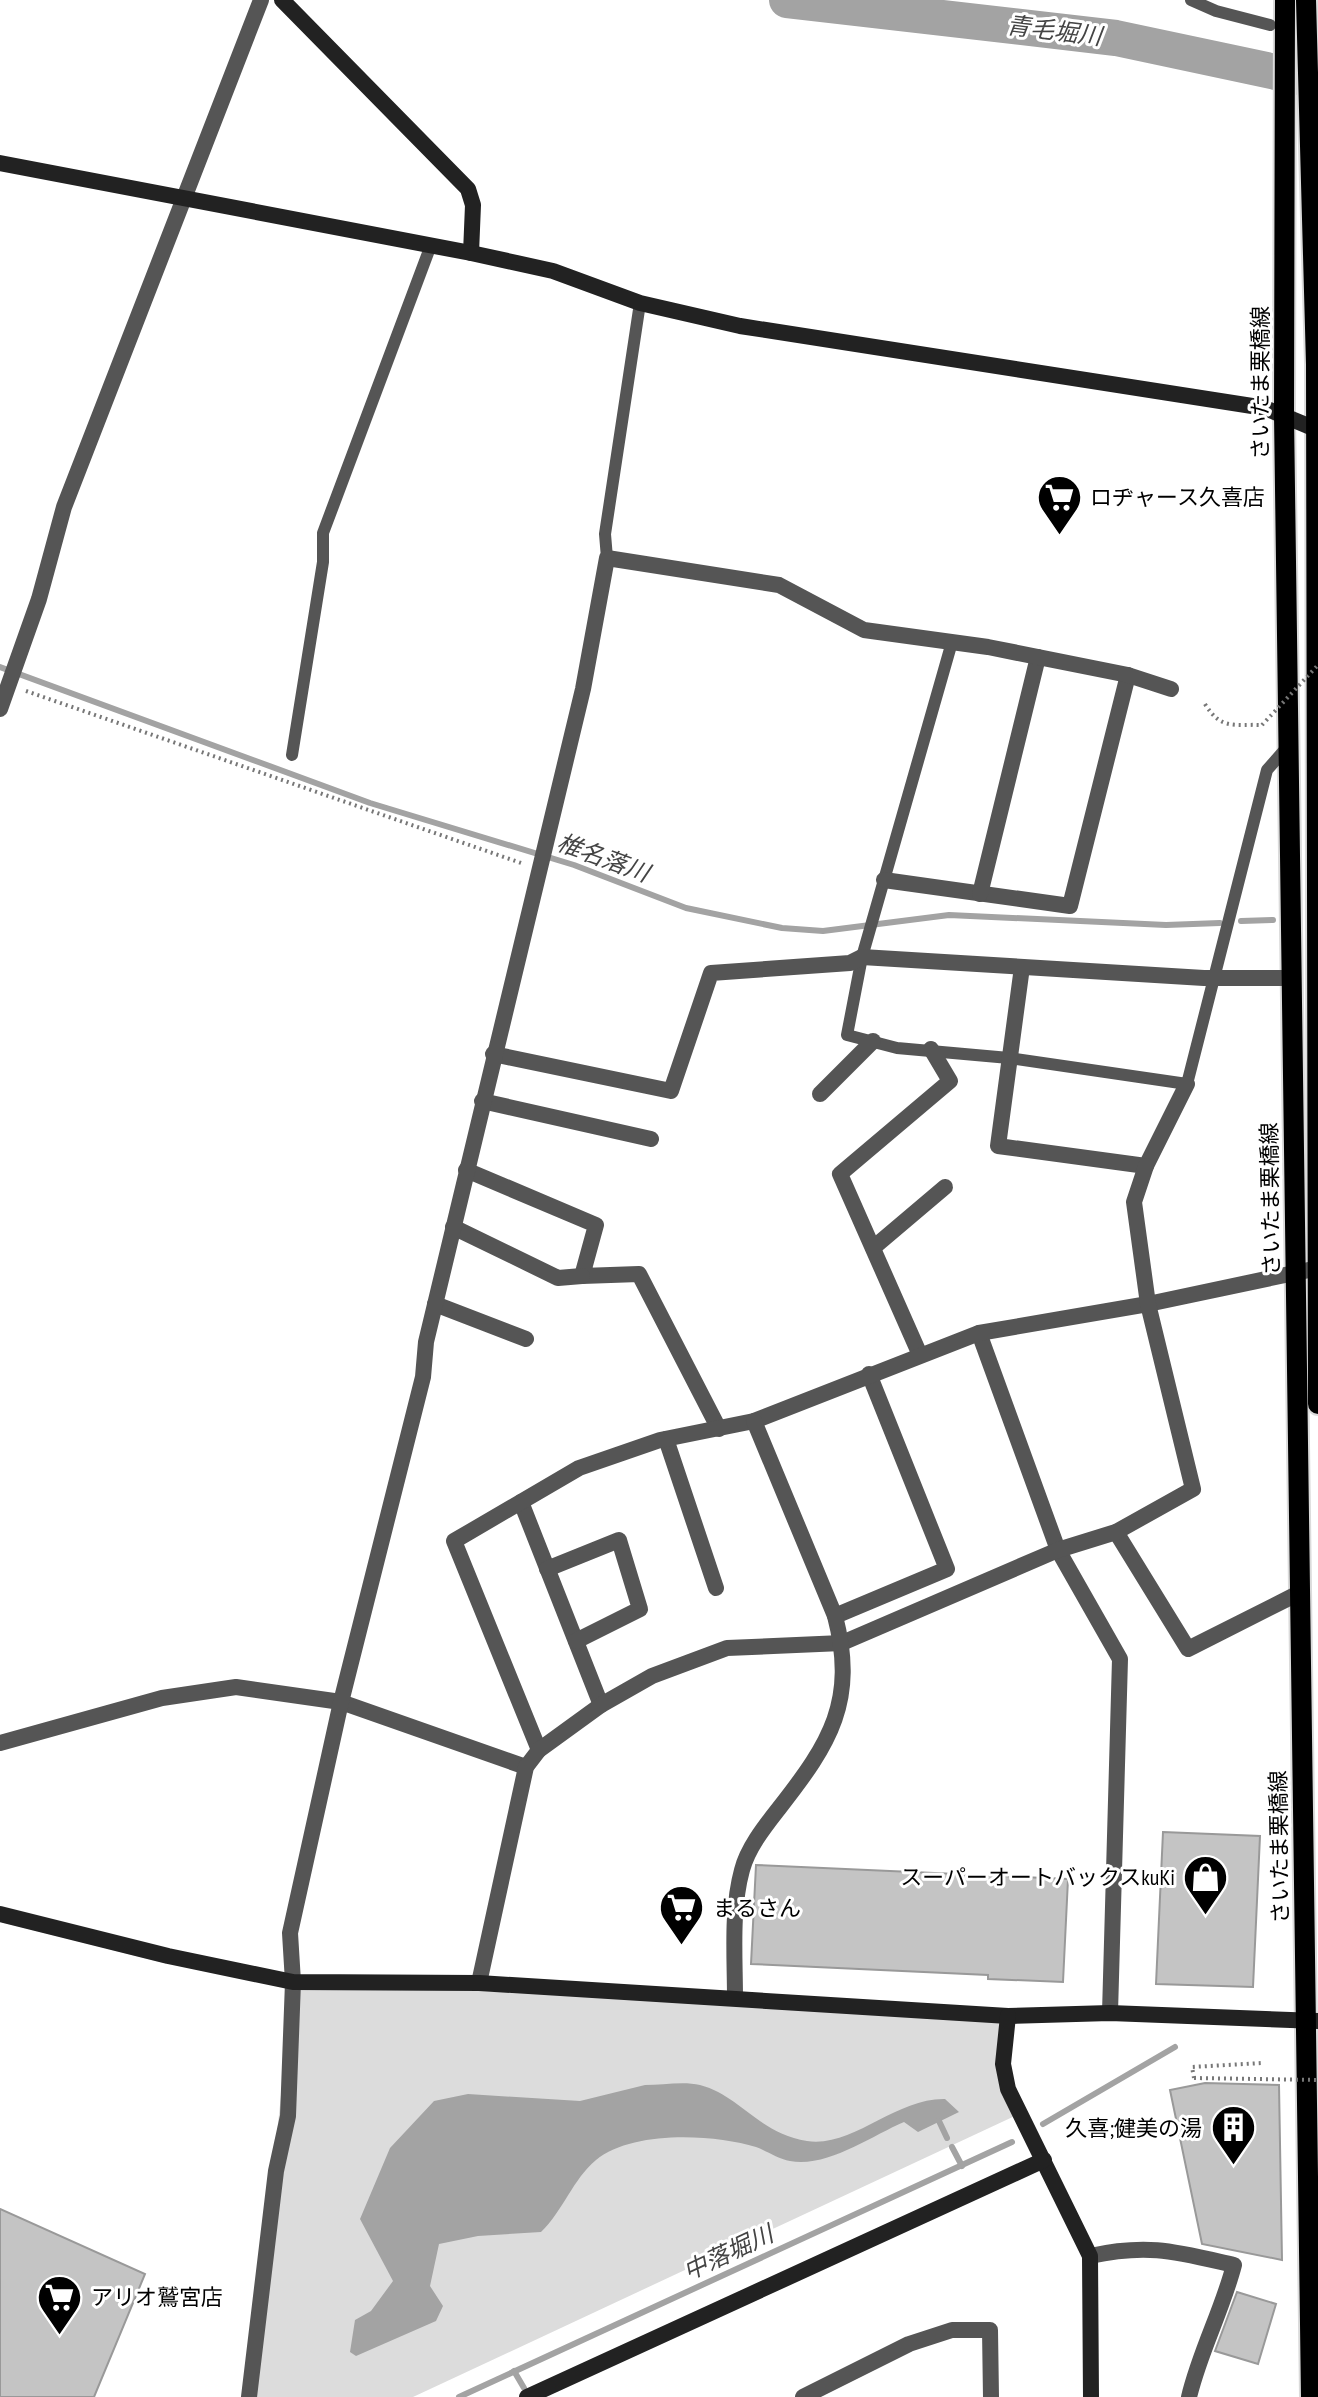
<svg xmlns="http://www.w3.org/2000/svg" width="1318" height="2397" font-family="'PT Sans Narrow','Noto Sans JP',sans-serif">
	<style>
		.green { fill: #dcdcdc }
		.water { fill: #a3a3a3 }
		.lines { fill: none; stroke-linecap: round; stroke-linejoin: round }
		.stream { stroke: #a3a3a3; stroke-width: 6 }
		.river { stroke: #a3a3a3; stroke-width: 36 }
		.building { fill: #c4c4c4; stroke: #999; stroke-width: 2 }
		.primary-casing { stroke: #dbdbdb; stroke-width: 24 }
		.path { stroke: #777; stroke-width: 4; stroke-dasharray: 2 4; stroke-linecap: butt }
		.lane { stroke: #555; stroke-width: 12 }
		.street { stroke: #555; stroke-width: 16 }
		.secondary { stroke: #222; stroke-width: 16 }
		.primary { stroke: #000; stroke-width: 20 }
		.path-bridge { stroke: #777; stroke-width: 4; stroke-dasharray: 2 4; stroke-linecap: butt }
		.labels { text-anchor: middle; stroke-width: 6; stroke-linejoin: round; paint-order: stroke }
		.street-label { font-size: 22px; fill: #000; stroke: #fff }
		.poi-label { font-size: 22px; fill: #000; stroke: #fff; text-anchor: start }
		.water-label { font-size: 24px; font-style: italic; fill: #444; stroke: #fff }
	</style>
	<rect width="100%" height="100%" fill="#fff"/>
	<polygon class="green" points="293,1982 1008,2016 1003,2064 1019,2114 413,2397 249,2397"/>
	<path class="water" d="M645,2085C662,2085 684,2081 700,2085C741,2096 758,2133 807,2141C853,2148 895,2098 945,2099L959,2112L918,2132L904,2122C871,2136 827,2168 790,2161C778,2159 767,2151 756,2147C714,2134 632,2130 596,2160C573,2179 563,2211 541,2232L478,2236L439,2244L430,2286L443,2306L436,2321L356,2356L350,2352L355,2320L371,2311L393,2281L360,2219L390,2148L434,2101L468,2094L580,2101Z"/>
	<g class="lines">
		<g class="stream">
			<polyline points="0,667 370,803 574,865 686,908 782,928 823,931 949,915 1166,925 1220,923"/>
			<polyline points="1241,921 1273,920"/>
			<polyline points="939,2121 947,2138"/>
			<polyline points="1043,2124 1175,2047"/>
			<polyline points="952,2147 962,2166"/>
			<polyline points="514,2371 524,2388"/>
			<polyline points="459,2397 1012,2142"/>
		</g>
		<polyline class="river" points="787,0 1116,38 1318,81"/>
	</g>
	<g class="building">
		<polygon points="1163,1832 1260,1836 1253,1987 1156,1984"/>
		<polygon points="756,1865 1068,1879 1063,1982 988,1979 988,1975 751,1964"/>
		<polygon points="1205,2083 1279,2085 1282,2260 1202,2244 1170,2090"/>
		<polygon points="0,2209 145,2274 94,2397 0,2397"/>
		<polygon points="1237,2292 1276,2304 1258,2364 1215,2351"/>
	</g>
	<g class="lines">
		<defs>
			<g id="primary">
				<polyline points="1285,0 1284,415 1311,2397"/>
				<polyline points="1306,0 1316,364 1318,1404"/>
			</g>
		</defs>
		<use href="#primary" class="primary-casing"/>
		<g class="path">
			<polyline points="26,691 524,864"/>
			<path d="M1205,704C1221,730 1233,724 1262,725"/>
			<polyline points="1194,2078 1192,2067 1262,2063"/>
		</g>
		<g class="lane">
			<polyline points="1191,0 1216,11 1270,25"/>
			<polyline points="607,558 605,534 640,303"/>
			<polyline points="952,642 862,957 847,1035 897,1048 1009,1058 1187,1084 1267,770 1289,745"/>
			<polyline points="292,755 323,562 323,533 431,245"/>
		</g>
		<g class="street">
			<polyline points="0,709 39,599 64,507 261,0"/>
			<polyline points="884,880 1070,906 1128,675"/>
			<polyline points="980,894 1038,657"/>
			<polyline points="1022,967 998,1146 1146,1166 1187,1084"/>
			<polyline points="493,1054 671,1091 711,973 850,963 862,957 1204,978 1292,978"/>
			<polyline points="820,1094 873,1041"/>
			<polyline points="482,1101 651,1139"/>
			<polyline points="466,1170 596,1225 582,1276 639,1274 719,1429"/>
			<polyline points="453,1227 558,1278 582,1276"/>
			<polyline points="873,1248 945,1187"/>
			<polyline points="435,1304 526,1339"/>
			<polyline points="979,1333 1058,1550 1120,1659 1110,2013"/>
			<polyline points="920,1355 840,1174 950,1081 931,1049"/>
			<polyline points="666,1439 716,1588"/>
			<polyline points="521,1502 601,1705"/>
			<polyline points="1116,1532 1188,1649 1299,1593"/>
			<polyline points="547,1569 619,1540 640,1609 576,1641"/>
			<polyline points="835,1616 947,1569 869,1374"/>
			<polyline points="0,1743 162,1698 236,1687 341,1702 526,1767"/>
			<polyline points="539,1750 454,1541 579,1468 660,1440 754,1421 979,1333 1148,1304 1318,1268"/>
			<polyline points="479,1983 526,1767 539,1750 601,1705 652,1676 727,1648 842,1643 1058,1550 1116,1532 1193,1489 1148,1304 1134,1202 1146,1166"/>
			<path d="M735,1998C735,1957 731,1910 742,1870C748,1847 766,1825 780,1807C830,1743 857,1701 835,1616L754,1421"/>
			<path d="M1090,2256C1149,2243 1177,2252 1234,2265C1222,2311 1200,2351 1189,2397"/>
			<polyline points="249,2397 276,2171 288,2116 293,1982 290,1933 341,1702 423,1377 426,1342 583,689 607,558 779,585 864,630 988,647 1128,675 1171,689"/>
			<polyline points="803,2397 909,2344 952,2330 990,2330 991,2397"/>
		</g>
		<g class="secondary">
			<polyline points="282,0 468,189 473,205 471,253"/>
			<polyline points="0,163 471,253 553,271 640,303 740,326 1265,408 1318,430"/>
			<polyline points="0,1914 168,1956 293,1982 479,1983 1008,2016 1110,2013 1318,2021"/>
			<polyline points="1008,2016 1003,2064 1008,2089 1090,2256 1091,2397"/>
			<polyline points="527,2397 1044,2160"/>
		</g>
		<use href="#primary" class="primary"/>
		<g class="path-bridge">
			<polyline points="1262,725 1318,665"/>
			<polyline points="1194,2078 1318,2080"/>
		</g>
	</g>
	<defs>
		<symbol id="supermarket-pin" viewBox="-11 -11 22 30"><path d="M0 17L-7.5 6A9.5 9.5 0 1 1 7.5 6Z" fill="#000" stroke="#fff"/><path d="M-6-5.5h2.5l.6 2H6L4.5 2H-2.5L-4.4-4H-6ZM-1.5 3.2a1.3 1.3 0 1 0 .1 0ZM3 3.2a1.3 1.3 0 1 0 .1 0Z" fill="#fff"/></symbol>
		<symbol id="shop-pin" viewBox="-11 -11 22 30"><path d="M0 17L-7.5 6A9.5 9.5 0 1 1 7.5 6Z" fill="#000" stroke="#fff"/><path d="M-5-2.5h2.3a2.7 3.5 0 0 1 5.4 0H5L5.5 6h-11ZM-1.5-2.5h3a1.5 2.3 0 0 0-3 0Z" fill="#fff"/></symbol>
		<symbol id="building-pin" viewBox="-11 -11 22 30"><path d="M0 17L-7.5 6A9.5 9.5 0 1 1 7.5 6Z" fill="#000" stroke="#fff"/><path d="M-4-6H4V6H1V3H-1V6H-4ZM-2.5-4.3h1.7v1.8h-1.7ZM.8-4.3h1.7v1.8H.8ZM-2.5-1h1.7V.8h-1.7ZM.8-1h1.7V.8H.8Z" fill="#fff"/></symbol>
	</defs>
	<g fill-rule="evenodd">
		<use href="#supermarket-pin" x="1034" y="472" width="51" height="69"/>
		<use href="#shop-pin" x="1180" y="1852" width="51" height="69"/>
		<use href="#supermarket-pin" x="656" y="1882" width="51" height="69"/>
		<use href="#building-pin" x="1208" y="2102" width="51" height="69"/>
		<use href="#supermarket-pin" x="34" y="2272" width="51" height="69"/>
	</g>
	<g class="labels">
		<g class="street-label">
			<text transform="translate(1260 383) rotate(-90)" y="8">さいたま栗橋線</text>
			<text transform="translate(1270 1199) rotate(-91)" y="8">さいたま栗橋線</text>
			<text transform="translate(1279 1847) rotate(-91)" y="8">さいたま栗橋線</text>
		</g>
		<g class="poi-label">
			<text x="1090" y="505">ロヂャース久喜店</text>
			<text x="1175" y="1885" text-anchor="end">スーパーオートバックスkuKi</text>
			<text x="713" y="1916">まるさん</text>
			<text x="1202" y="2136" text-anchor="end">久喜;健美の湯</text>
			<text x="91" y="2305">アリオ鷲宮店</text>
		</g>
		<g class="water-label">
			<text transform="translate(1054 31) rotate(7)" y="8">青毛堀川</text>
			<text transform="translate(603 858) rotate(20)" y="8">椎名落川</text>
			<text transform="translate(728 2253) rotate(-25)" y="8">中落堀川</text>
		</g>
	</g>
</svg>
